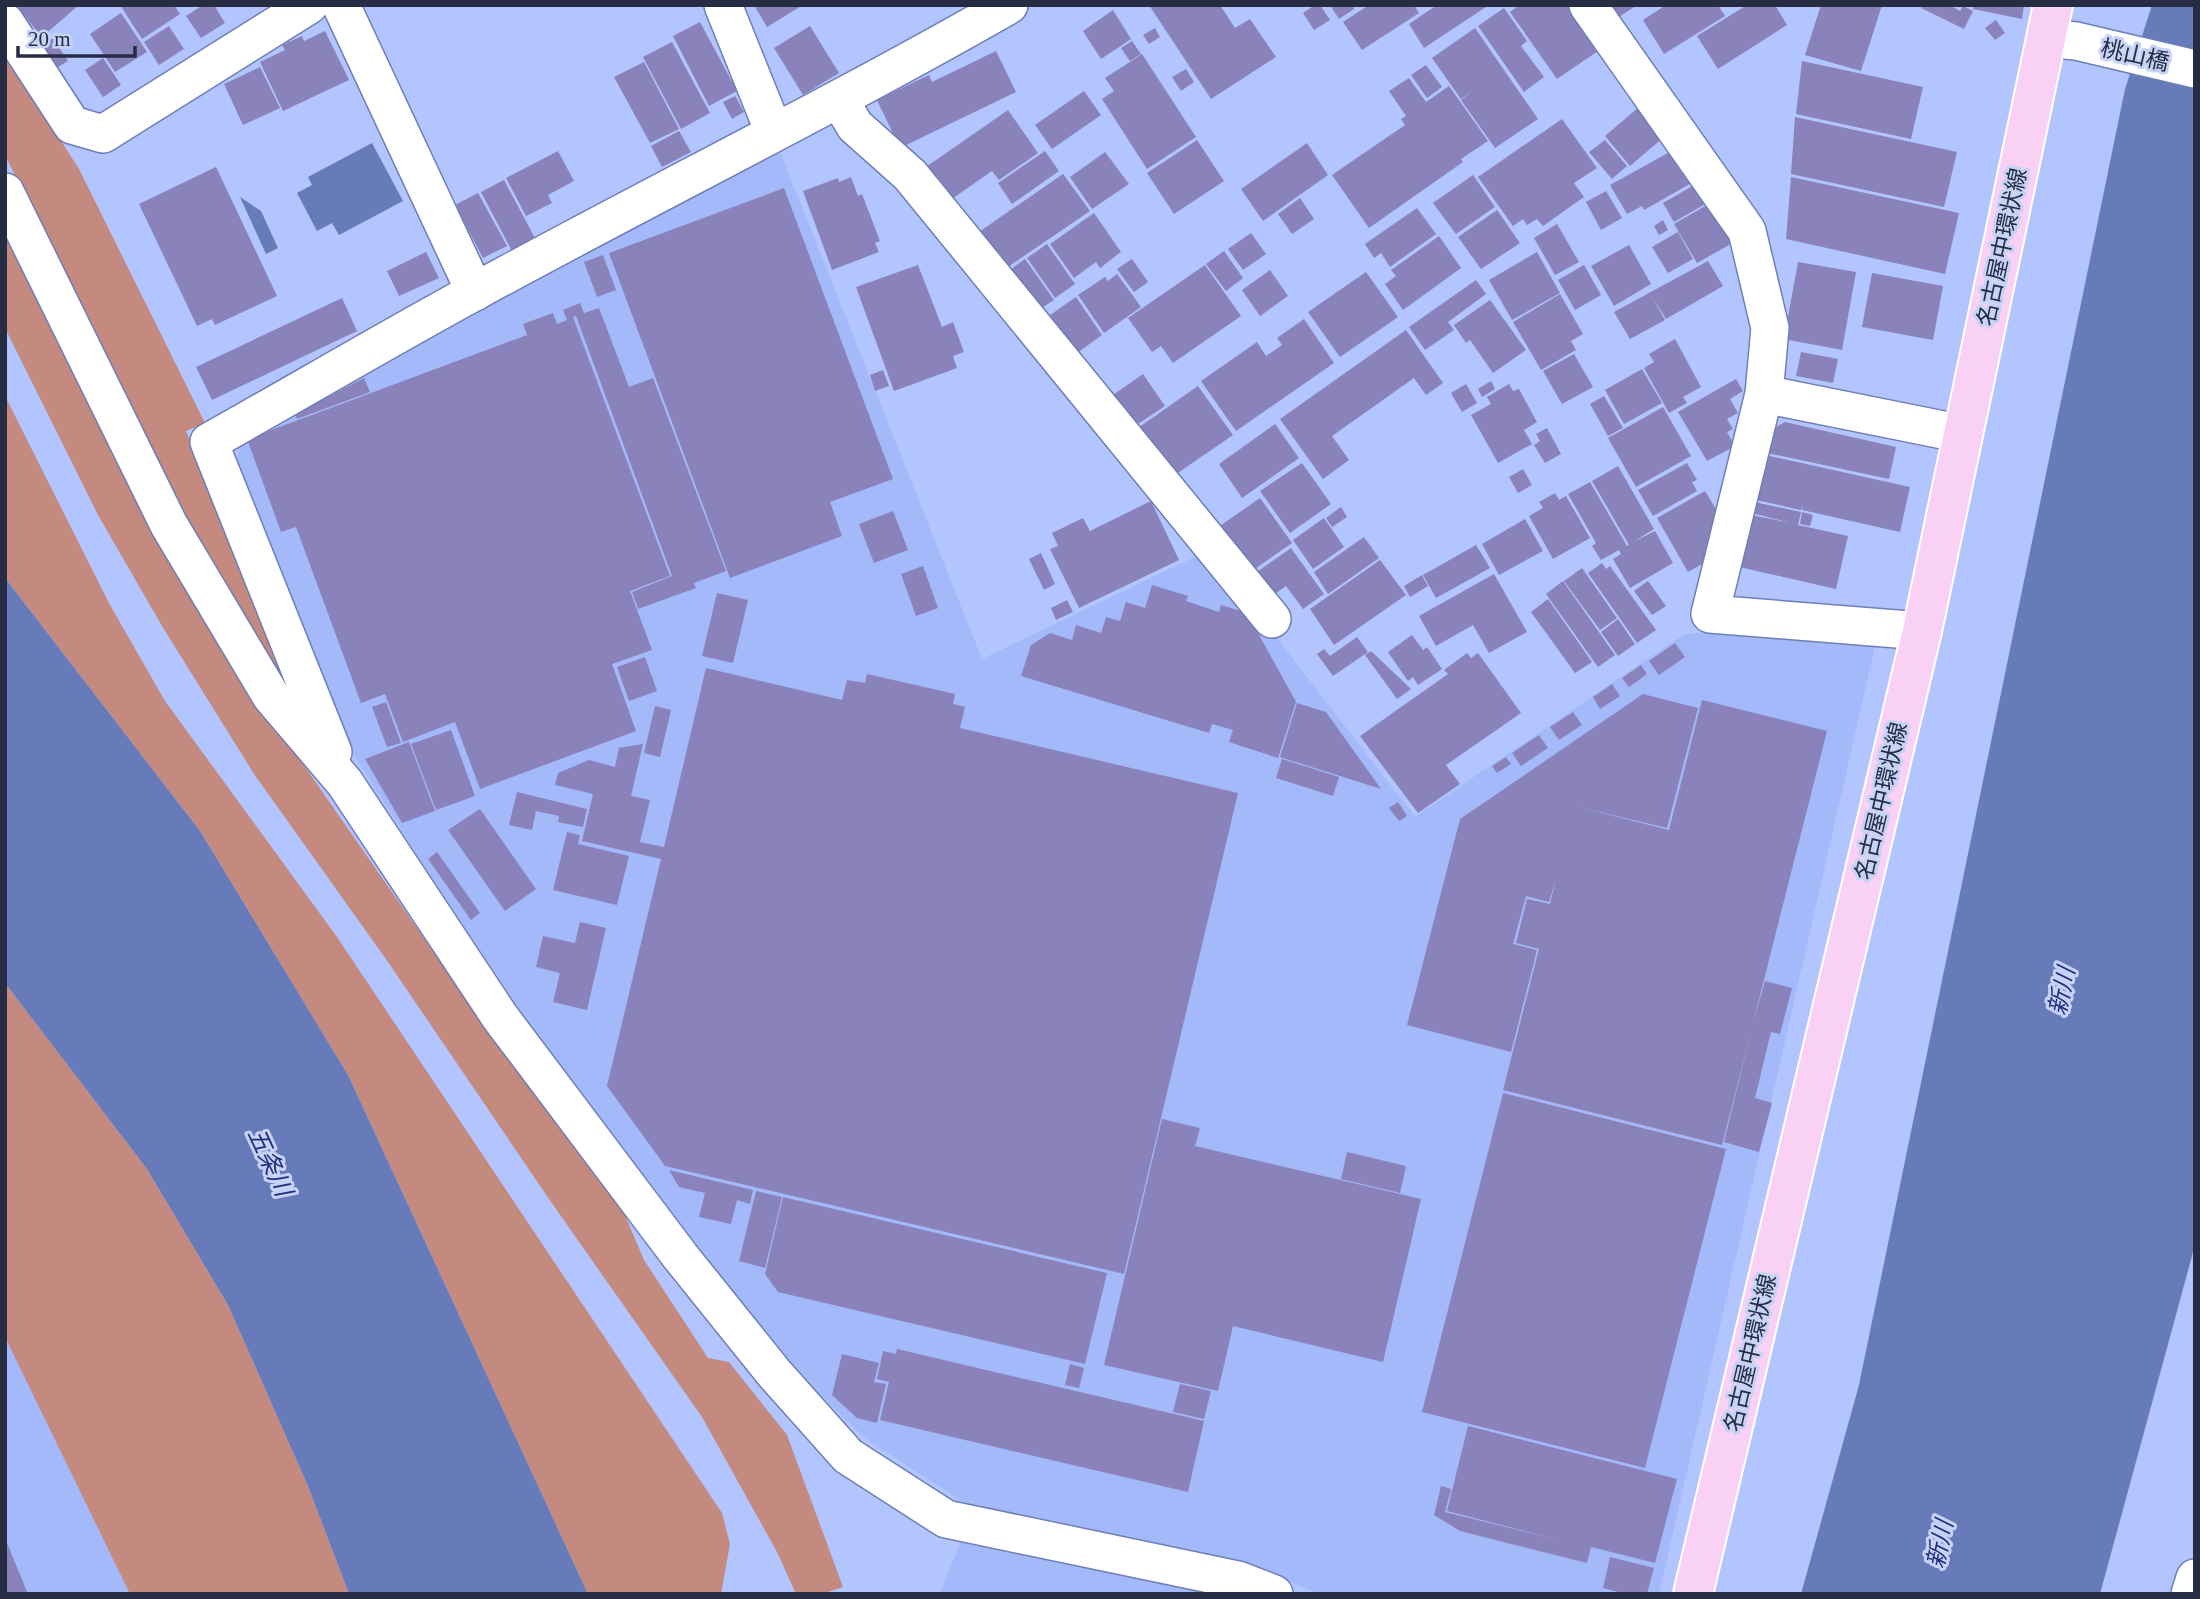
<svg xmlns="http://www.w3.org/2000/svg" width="2200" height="1599" font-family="'Times New Roman','Noto Sans JP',serif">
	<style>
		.built { fill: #a4b9f9 }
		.green { fill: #c4897f }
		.water { fill: #677bba }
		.building { fill: #8a82bb }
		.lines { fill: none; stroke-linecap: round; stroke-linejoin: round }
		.minor-casing { stroke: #6e7fb5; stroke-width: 40 }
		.primary-casing { stroke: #fff; stroke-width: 42 }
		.minor { stroke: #fff; stroke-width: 37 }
		.primary { stroke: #f9d1f4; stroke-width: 38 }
		.labels { text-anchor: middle; stroke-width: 6; stroke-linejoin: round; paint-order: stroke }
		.street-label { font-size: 23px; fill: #262d43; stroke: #c7d3f6 }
		.water-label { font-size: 24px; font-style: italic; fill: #222f7c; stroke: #c7d3f6 }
	</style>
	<rect width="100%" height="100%" fill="#b2c5ff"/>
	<g class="built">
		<polygon points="779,149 982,659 1209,550 1415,817 1683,635 1716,630 1876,642 1659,1594 1321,1594 1241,1563 977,1511 866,1439 784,1361 520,1017 327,713 234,469 245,433"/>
		<polygon points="5,1337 33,1391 130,1594 5,1594"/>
		<polygon points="961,1542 1221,1594 939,1594"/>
	</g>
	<g class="green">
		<polygon points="5,53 79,169 205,423 186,431 288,692 166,483 5,155"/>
		<polygon points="5,227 249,686 473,1009 624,1213 644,1260 708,1358 729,1362 787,1435 843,1587 822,1594 796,1594 777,1552 702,1417 549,1199 388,962 254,774 162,626 98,515 5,328"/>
		<polygon points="5,396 110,605 165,701 337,937 722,1513 730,1544 721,1594 588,1594 348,1075 200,831 5,578"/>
		<polygon points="5,983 147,1169 228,1305 308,1486 349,1594 130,1594 5,1337"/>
	</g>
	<g class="water">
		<polygon points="2152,5 2195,5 2195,1241 2192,1256 2100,1594 1801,1594 1859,1385 2125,89"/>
		<polygon points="372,143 403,201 339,235 332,223 317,231 297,193 312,185 308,177"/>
		<polygon points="240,197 261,211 278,248 266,254"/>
		<polygon points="5,578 200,831 348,1075 588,1594 349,1594 308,1486 228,1305 147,1169 5,983"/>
	</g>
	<g class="building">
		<polygon points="15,5 79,5 42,37"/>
		<polygon points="120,5 174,5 180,14 142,39"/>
		<polygon points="203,5 214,5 225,23 201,38 186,16"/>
		<polygon points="754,5 803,5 767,27"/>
		<polygon points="1149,5 1220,5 1235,28 1250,19 1276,57 1211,99"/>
		<polygon points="1315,5 1320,5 1330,20 1314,30 1303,13"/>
		<polygon points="1330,5 1352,5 1354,9 1339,19"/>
		<polygon points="1369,5 1414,5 1419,13 1362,50 1343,22"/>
		<polygon points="1437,5 1489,5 1424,48 1409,24"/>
		<polygon points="1519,5 1571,5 1601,49 1557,79 1510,12"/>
		<polygon points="1603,5 1637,5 1613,21"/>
		<polygon points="1666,5 1718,5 1725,16 1664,54 1643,20"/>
		<polygon points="1747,5 1775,5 1787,25 1718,69 1697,36"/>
		<polygon points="1821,5 1882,5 1861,71 1805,55"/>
		<polygon points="1923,5 1949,5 1960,11 1963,6 1973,11 1964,29 1921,8"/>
		<polygon points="1974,5 2024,5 2022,19 1973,9"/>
		<polygon points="1504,8 1527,41 1521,46 1544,77 1524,92 1478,26"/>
		<polygon points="1113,10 1131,39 1101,59 1083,31"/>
		<polygon points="121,13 147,52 115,72 90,34"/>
		<polygon points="1996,20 2005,33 1995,40 1985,28"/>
		<polygon points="700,22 737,91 709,106 673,36"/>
		<polygon points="169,26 184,49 159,65 144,42"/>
		<polygon points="810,26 839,73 803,95 774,48"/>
		<polygon points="1155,28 1160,37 1149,44 1143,35"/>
		<polygon points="1475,28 1538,119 1495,148 1461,100 1473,90 1461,99 1432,58"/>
		<polygon points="325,31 349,80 283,111 260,62 285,50 282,45 302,36 304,41"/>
		<polygon points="53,38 68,61 55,69 40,47"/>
		<polygon points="1132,41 1141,54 1130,61 1121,48"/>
		<polygon points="672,42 710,113 681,129 643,57"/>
		<polygon points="996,51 1016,92 900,148 877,100 929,75 932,82"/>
		<polygon points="1142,54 1196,137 1147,169 1102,99 1114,91 1105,78"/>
		<polygon points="103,58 121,85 103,97 85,70"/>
		<polygon points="1802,61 1923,87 1911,139 1796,114"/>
		<polygon points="644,62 679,129 650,143 614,77"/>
		<polygon points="1426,65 1442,87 1427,98 1411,75"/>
		<polygon points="260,67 280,108 243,125 224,84"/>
		<polygon points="1186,69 1194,82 1181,91 1172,77"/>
		<polygon points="1409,78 1426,102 1449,86 1488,141 1461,159 1463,162 1369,228 1332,175 1405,125 1401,119 1406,116 1389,91"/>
		<polygon points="1084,91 1101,115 1052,149 1035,125"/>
		<polygon points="735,96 744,112 732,119 723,102"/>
		<polygon points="1639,107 1664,137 1630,166 1605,136"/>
		<polygon points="1008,110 1038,153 999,180 992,171 946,203 923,169"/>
		<polygon points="1795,117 1957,152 1944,207 1791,174"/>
		<polygon points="1562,119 1597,168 1574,183 1584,197 1543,226 1537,219 1527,225 1523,219 1513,226 1478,177"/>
		<polygon points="679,131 691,152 662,167 651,146"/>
		<polygon points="1197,140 1224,181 1174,214 1147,173"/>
		<polygon points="1605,140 1627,166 1612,179 1589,152"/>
		<polygon points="1307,143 1328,175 1263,221 1241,189"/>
		<polygon points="1677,148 1695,181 1644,210 1642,206 1627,214 1610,185"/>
		<polygon points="558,151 574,181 548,195 552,203 526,216 506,178"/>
		<polygon points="1045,151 1059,171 1012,204 998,183"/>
		<polygon points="1105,152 1129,184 1092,209 1070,177"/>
		<polygon points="216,167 277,296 215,325 212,319 197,326 139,204"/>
		<polygon points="1063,174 1090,211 1002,271 976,234"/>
		<polygon points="1473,175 1495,207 1456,234 1433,203"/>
		<polygon points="851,177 858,196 862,194 880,241 875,243 879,252 832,270 803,191 838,178 839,182"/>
		<polygon points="1791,177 1959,213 1945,274 1786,239"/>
		<polygon points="504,180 535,238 512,251 481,192"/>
		<polygon points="1696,184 1707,203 1674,222 1663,203"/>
		<polygon points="784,188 893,479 830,502 842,536 730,578 609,253"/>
		<polygon points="1606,191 1622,218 1601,230 1586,202"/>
		<polygon points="478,193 507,246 483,258 455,205"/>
		<polygon points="1300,198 1314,219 1292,234 1278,214"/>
		<polygon points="1714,201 1736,241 1697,263 1674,224"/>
		<polygon points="1417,208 1436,234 1390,267 1381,253 1374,258 1365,244"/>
		<polygon points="1497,210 1520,243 1481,269 1458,237"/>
		<polygon points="1094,213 1121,252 1100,268 1096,262 1074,278 1050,244"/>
		<polygon points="1663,220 1668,230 1659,235 1654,226"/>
		<polygon points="1557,224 1579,262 1555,275 1534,238"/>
		<polygon points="1678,232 1693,259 1668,273 1652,247"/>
		<polygon points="1251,233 1266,254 1243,270 1228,249"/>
		<polygon points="1439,236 1461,268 1403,310 1385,284 1396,276 1391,270"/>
		<polygon points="1047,244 1075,284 1055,298 1027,258"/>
		<polygon points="1629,245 1651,284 1614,306 1591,266"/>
		<polygon points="1224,251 1243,278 1226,291 1206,264"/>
		<polygon points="426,252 439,278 399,296 387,271"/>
		<polygon points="1537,252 1560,293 1512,320 1489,280"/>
		<polygon points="603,255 616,290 597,297 584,262"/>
		<polygon points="1025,259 1054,300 1031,315 1003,275"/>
		<polygon points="1132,259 1148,282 1134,292 1117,269"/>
		<polygon points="1708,261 1723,286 1666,319 1651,295 1665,320 1630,339 1614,312"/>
		<polygon points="1798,262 1856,272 1842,350 1784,339"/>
		<polygon points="918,265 942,327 953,322 964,352 953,356 957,368 894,391 856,287"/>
		<polygon points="1205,265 1241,316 1173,363 1161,346 1152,352 1128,318"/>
		<polygon points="1584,265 1601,295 1575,310 1558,280"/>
		<polygon points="1270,270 1288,296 1260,316 1242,290"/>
		<polygon points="1366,272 1398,317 1340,357 1308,312"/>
		<polygon points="1872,273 1943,286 1933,340 1862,327"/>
		<polygon points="1117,274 1141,307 1104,333 1078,295 1105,277 1108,281"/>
		<polygon points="1476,280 1486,294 1448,322 1454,330 1425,350 1409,327"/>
		<polygon points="1560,294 1583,334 1571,341 1576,350 1541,370 1513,322"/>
		<polygon points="1076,297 1102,335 1070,358 1043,320"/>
		<polygon points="342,298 357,331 212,400 196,367"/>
		<polygon points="1490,300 1526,350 1493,373 1470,340 1466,343 1454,325"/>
		<polygon points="580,303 584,313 599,308 629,387 653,378 726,571 694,583 696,588 638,609 632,592 672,576 576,316 573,317 670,576 630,591 652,650 612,664 636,731 480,789 455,722 403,742 385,694 361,703 296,527 281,532 247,439 527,335 523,324 553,313 557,324 567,320 563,310"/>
		<polygon points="1304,319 1334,363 1236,431 1201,381 1257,342 1266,356 1282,345 1277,338"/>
		<polygon points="1406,330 1443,383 1426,395 1414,378 1332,436 1349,460 1323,479 1280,419"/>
		<polygon points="1675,339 1701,387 1683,397 1687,403 1669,413 1644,368 1654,362 1649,354"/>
		<polygon points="1801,352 1838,359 1833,383 1796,376"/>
		<polygon points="1574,354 1593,387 1562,404 1543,371"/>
		<polygon points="1642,369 1662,403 1624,424 1605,390"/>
		<polygon points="883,370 889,386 875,391 870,375"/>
		<polygon points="1143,374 1165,406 1132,428 1110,397"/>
		<polygon points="364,378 370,392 297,419 295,414"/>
		<polygon points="1736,379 1743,391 1730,399 1738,413 1727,419 1733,429 1727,432 1735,446 1707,461 1678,412"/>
		<polygon points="1491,381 1495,389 1482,397 1478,389"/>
		<polygon points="1466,384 1477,403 1462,412 1451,393"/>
		<polygon points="1509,384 1513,391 1519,389 1537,422 1524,430 1532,444 1498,463 1471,415 1491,404 1487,397"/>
		<polygon points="1198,386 1233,435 1169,479 1135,430"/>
		<polygon points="1604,396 1623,428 1608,436 1590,404"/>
		<polygon points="1663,407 1691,456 1636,487 1608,438"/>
		<polygon points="1785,422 1896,447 1889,479 1767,453 1772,429"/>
		<polygon points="1275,424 1299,458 1242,498 1219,464"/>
		<polygon points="1547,428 1561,454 1545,463 1534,445 1540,441 1536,434"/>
		<polygon points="1765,455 1910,487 1900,532 1802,510 1803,506 1801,510 1756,500"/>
		<polygon points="1302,463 1331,504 1290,533 1260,491"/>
		<polygon points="1687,463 1697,480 1692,482 1697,491 1653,516 1638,490"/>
		<polygon points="1618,466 1654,529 1633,542 1655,531 1673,563 1630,588 1613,559 1621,554 1619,550 1601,560 1592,546 1596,543 1568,494 1590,482 1627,546 1629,545 1592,481"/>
		<polygon points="1523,469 1532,485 1518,493 1509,477"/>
		<polygon points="1705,491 1717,511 1704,563 1688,572 1657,518"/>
		<polygon points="1555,493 1559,500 1566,496 1590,538 1553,559 1529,516 1543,508 1539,502"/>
		<polygon points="1260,498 1292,543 1249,573 1217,528"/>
		<polygon points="1151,501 1179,560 1079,608 1050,549 1058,546 1052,533 1083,518 1090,531"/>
		<polygon points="1754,502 1801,512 1798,525 1848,536 1836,589 1739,567 1751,515 1791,523 1752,513"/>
		<polygon points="1341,507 1347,517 1332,527 1326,518"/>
		<polygon points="893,511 908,550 874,563 859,524"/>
		<polygon points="1802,512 1813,515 1810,526 1800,524"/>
		<polygon points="1324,518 1344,547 1313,569 1293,540"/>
		<polygon points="1525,519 1543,551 1499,575 1482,544"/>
		<polygon points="1364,537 1379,558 1328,594 1314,572"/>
		<polygon points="1476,545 1490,568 1436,598 1423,575"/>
		<polygon points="1291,548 1324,594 1303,609 1286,586 1268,599 1251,576"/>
		<polygon points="1041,553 1055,584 1044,590 1029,559"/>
		<polygon points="1380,560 1406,595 1334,645 1310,609"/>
		<polygon points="1602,563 1606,569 1610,566 1656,630 1637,643 1588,573"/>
		<polygon points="923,566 938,608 916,616 901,574"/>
		<polygon points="1582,568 1617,618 1600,630 1564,581"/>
		<polygon points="1494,574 1527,632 1489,653 1473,625 1436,646 1419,616"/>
		<polygon points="1422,575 1428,586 1410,597 1404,586"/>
		<polygon points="1563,581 1615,655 1598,667 1546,594"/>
		<polygon points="1648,581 1666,606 1652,615 1634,591"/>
		<polygon points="1152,585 1188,596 1186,601 1219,612 1221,605 1247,613 1296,702 1278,758 1229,742 1233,730 1212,724 1209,733 1021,676 1031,645 1050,633 1072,640 1076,625 1101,633 1106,617 1120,621 1126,602 1145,608"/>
		<polygon points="717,593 748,600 733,663 702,656"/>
		<polygon points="1548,599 1592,662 1575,673 1531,612"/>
		<polygon points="1067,600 1073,612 1056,620 1051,608"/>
		<polygon points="1618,619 1635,644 1618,656 1601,632"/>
		<polygon points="1412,635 1423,650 1427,647 1442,669 1418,685 1413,677 1408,681 1388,652"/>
		<polygon points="1357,637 1368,652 1333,676 1317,654 1324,649 1330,656"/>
		<polygon points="1675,643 1685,657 1659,675 1649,661"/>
		<polygon points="1371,651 1411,689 1397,699 1365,655"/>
		<polygon points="1467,653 1471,658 1478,653 1521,713 1446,765 1460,784 1418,813 1360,736 1448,674 1444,670"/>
		<polygon points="645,657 657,691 629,701 617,667"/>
		<polygon points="1641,665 1647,674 1629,687 1622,678"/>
		<polygon points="706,668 842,700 847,680 865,683 867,674 955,694 953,704 965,707 960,728 1238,793 1124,1274 665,1166 607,1086 661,859 582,841 593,794 555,785 558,773 589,760 615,767 619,748 643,744 631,796 650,800 640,842 664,847"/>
		<polygon points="1612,684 1620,696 1600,709 1593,697"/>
		<polygon points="1643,694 1698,708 1667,828 1574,806 1669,830 1702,700 1827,731 1753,1023 1765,981 1792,988 1780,1034 1771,1032 1755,1098 1772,1103 1759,1152 1724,1142 1752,1027 1722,1145 1503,1090 1539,949 1516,943 1527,899 1550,904 1556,879 1549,902 1526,896 1513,944 1537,950 1511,1052 1407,1025 1460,819"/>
		<polygon points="386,702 401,743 387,747 372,707"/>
		<polygon points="1297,703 1326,712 1381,789 1280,757"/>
		<polygon points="655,706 671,710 660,757 644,753"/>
		<polygon points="1573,712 1582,725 1559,740 1550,727"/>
		<polygon points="451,730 475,796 436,810 411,744"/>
		<polygon points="1539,735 1548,748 1521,766 1512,753"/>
		<polygon points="409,742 435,811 402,823 365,759"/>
		<polygon points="1506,757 1511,764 1497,773 1492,766"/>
		<polygon points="1282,759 1339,777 1333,796 1276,778"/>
		<polygon points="517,792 587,809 583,827 558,822 559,816 536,811 532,830 509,825"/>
		<polygon points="1398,802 1407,816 1399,821 1389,808"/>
		<polygon points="480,809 536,889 505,911 448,830"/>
		<polygon points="567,832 580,835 578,844 629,856 617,905 553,890"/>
		<polygon points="437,852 480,913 471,920 428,859"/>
		<polygon points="580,922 606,928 587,1010 553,1002 560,973 536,967 543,936 575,943"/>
		<polygon points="1503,1093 1726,1149 1645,1468 1422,1412"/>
		<polygon points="1162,1119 1200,1128 1195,1146 1421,1199 1383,1362 1233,1326 1218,1391 1104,1365"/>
		<polygon points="1347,1152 1406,1166 1400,1193 1341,1179"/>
		<polygon points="669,1170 753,1190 750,1204 737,1200 731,1224 699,1217 705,1193 679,1187"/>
		<polygon points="756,1191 782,1197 765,1268 739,1261"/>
		<polygon points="783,1197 1107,1273 1085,1364 778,1292 765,1274"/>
		<polygon points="897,1349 1204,1421 1188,1492 880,1420 889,1382 877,1379 883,1351 896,1354"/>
		<polygon points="842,1354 879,1363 874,1382 886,1384 877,1423 857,1418 832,1395"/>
		<polygon points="1070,1364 1084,1368 1079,1388 1065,1385"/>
		<polygon points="1180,1384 1211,1391 1204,1419 1173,1412"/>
		<polygon points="1468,1426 1677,1479 1655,1563 1591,1547 1587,1563 1460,1531 1434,1515 1441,1486 1451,1489 1445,1512 1566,1542 1447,1511"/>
		<polygon points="5,1538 28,1594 5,1594"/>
		<polygon points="1610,1557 1654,1568 1647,1594 1626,1594 1603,1588"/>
	</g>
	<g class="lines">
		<defs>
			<g id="minor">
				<polyline points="341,5 475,292"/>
				<polyline points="723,5 774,132"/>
				<polyline points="1588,5 1747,231 1770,328 1764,394 1710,614 1922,631"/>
				<polyline points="5,22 72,125 103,134 309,5"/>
				<polyline points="2045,38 2076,41 2195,69"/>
				<polyline points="840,101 855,126 910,175 1272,619"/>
				<polyline points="5,192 169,525 271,696 345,783 500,1017 680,1256 774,1373 848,1456 946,1519 1238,1580 1274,1594"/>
				<polyline points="1764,394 1963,434"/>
				<path d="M333,752L209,442C298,392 386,340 476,291C654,194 834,105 1009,5"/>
				<polyline points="2190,1594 2195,1578"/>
			</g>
			<polyline id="primary" points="1693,1594 1922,631 2053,5"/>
		</defs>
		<use href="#minor" class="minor-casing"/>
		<use href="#primary" class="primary-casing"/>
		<use href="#minor" class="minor"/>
		<use href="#primary" class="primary"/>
	</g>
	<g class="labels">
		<g class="street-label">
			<text transform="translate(2135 55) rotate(13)" y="8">桃山橋</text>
			<text transform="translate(2002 247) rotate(-78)" y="8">名古屋中環状線</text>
			<text transform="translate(1881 801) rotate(-77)" y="8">名古屋中環状線</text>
			<text transform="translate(1750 1353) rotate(-77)" y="8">名古屋中環状線</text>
		</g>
		<g class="water-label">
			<text transform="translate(2062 991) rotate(-78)" y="8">新川</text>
			<text transform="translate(270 1162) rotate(65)" y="8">五条川</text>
			<text transform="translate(1940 1544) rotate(-78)" y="8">新川</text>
		</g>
	</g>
	<rect width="2200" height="1599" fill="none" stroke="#262d43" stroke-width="14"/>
	<path d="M18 46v10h117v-10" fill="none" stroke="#262d43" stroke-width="3.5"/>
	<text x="28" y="46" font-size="21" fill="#262d43" stroke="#c7d3f6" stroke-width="5" paint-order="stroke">20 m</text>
</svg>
